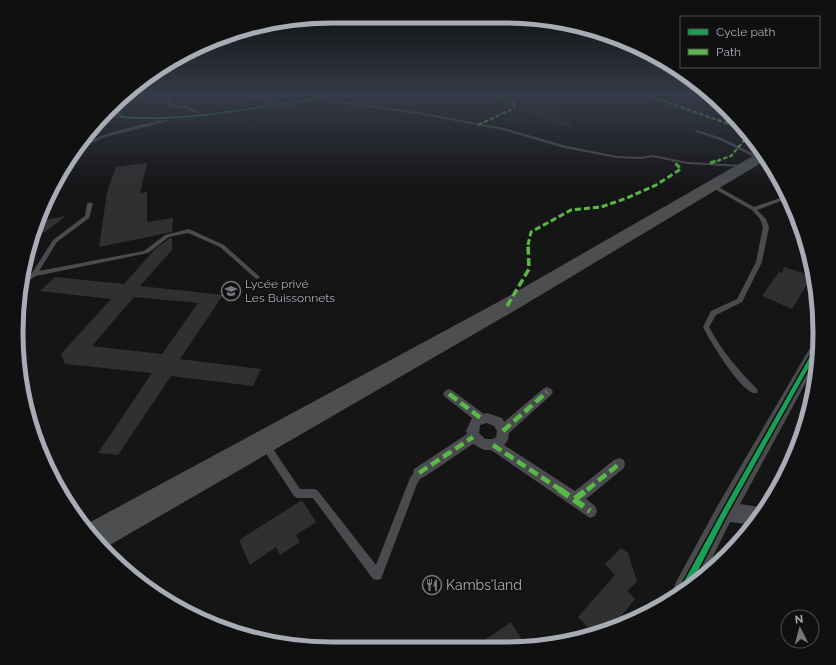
<svg xmlns="http://www.w3.org/2000/svg" width="836" height="665" font-family="Raleway,sans-serif">
	<style>
		.green { fill: #202520 }
		.building { fill: #303031; fill-rule: evenodd }
		.lines { fill: none; stroke-linecap: round; stroke-linejoin: round }
		.service { fill: #4a4b4e; fill-rule: evenodd }
		.pedestrian { fill: #4a4b4e; fill-rule: evenodd }
		.minor { fill: #4a4b4e; fill-rule: evenodd }
		.trunk { fill: #4c4e50; fill-rule: evenodd }
		.quiet-far4 { stroke: #58b947; stroke-width: 2; stroke-dasharray: 4.5 2; stroke-linecap: butt }
		.quiet-far3 { stroke: #58b947; stroke-width: 3; stroke-dasharray: 6 3; stroke-linecap: butt }
		.quiet-far2 { stroke: #58b947; stroke-width: 3.5; stroke-dasharray: 8 3.5; stroke-linecap: butt }
		.quiet-far1 { stroke: #58b947; stroke-width: 4.5; stroke-dasharray: 10 4.5; stroke-linecap: butt }
		.quiet { stroke: #58b947; stroke-width: 6; stroke-dasharray: 12 6; stroke-linecap: butt }
		.cycleway-casing { stroke: #101011; stroke-width: 3 }
		.cycleway { fill: #1a9f57; fill-rule: evenodd }
		.labels { text-anchor: middle; stroke-width: 3; stroke-linejoin: round; paint-order: stroke }
		.poi-label { font-size: 12px; fill: #a8acb5; stroke: #101011; text-anchor: start }
		.near-poi-label { font-size: 14px; fill: #a8acb5; stroke: #101011; text-anchor: start }
		.rim { fill: none; stroke: #a8acb5; stroke-width: 5 }
	</style>
	<rect width="100%" height="100%" fill="#151516"/>
	<path class="green" d="M534,102L563,114L559,117L573,124L572,126C554,127 540,119 525,109L532,107L529,104Z"/>
	<g class="building">
		<polygon points="147,163 140,193 147,192 147,222 173,218 172,232 99,247 107,192 116,167"/>
		<polygon points="66,216 45,232 34,234 39,221"/>
		<path d="M170,238H172V250L140,286L223,295L180,359L261,369L253,386L171,376L118,455L98,453L152,373L65,364L61,354L111,299L40,291L55,277L124,284L155,249ZM134,297L198,303L162,354L92,346Z"/>
		<polygon points="784,267 812,276 792,309 762,296 779,272 782,273"/>
		<polygon points="302,500 316,522 296,535 300,542 280,555 276,547 250,565 239,540"/>
		<polygon points="621,548 628,553 637,582 627,591 635,599 610,630 594,634 578,617 615,575 605,564"/>
		<polygon points="511,622 527,648 474,647"/>
	</g>
	<g class="lines">
		<g class="service">
			<polygon points="167,94 171,94 171,104 189,107 204,115 201,116 187,109 168,106"/>
			<polygon points="321,98 418,112 504,128 567,146 617,156 640,157 653,155 687,162 745,165 747,166 745,167 687,164 653,157 640,159 617,158 564,148 503,130 418,114 320,100"/>
			<polygon points="104,115 121,116 123,117 121,118 102,117"/>
			<path d="M176,117L178,118L177,119L105,137L78,149C89,134 155,122 176,117Z"/>
			<polygon points="697,130 722,138 762,158 758,159 720,140 696,132 695,131"/>
			<path d="M711,185H715L754,207L786,196H787L789,198L757,210L766,219L769,227L762,262L742,302L716,315L709,327C722,351 738,370 757,389L758,391L757,393C743,397 709,339 703,327L711,311L737,299L756,262L763,227L760,219L752,210L711,187Z"/>
			<polygon points="90,202 93,204 89,218 57,242 39,271 144,251 165,235 189,229 224,245 260,277 257,279 255,278 220,247 188,233 169,237 148,253 36,276 22,285 23,279 32,273 53,240 85,216 87,204"/>
			<polygon points="266,442 269,443 300,489 315,489 318,491 376,565 410,478 416,470 419,469 422,470 424,473 417,484 381,579 377,580 373,579 313,498 297,498 294,496 263,449 262,446 263,443"/>
		</g>
		<path class="pedestrian" d="M547,387L551,389L553,392L551,395L509,433L508,440L504,445L575,491L614,460L619,458L624,460L625,464L624,468L586,499L595,506L597,511L595,516L590,518L491,450H484L473,444L424,477L419,479L414,477L413,473L414,469L467,434L466,431L472,418L445,397L443,394L445,391L449,389L453,391L484,414L487,413L502,418L504,422L543,389ZM487,423L494,426L497,431L496,437L493,439H485L479,433L480,425Z"/>
		<g class="minor">
			<path d="M248,94C261,94 269,102 278,102C300,102 323,94 346,94L323,100L191,119L156,121L121,119H118L110,108L115,104L123,115C171,119 220,112 267,104Z"/>
			<polygon points="819,340 818,360 740,504 765,508 755,525 730,522 702,578 676,596 673,590 676,582 718,505 814,341"/>
		</g>
		<polygon class="trunk" points="758,153 760,153 766,160 514,311 103,549 94,541 83,526 500,301"/>
		<g class="quiet-far4">
			<polyline points="644,94 740,128"/>
			<polyline points="700,95 719,103"/>
			<polyline points="478,125 512,109 516,104 496,94"/>
			<polyline points="717,161 731,156 747,137"/>
		</g>
		<g class="quiet-far3">
			<polyline points="710,163 720,160"/>
			<polyline points="528,245 531,232 571,210 601,207 627,198 656,185 681,169 673,161"/>
		</g>
		<polyline class="quiet-far2" points="507,306 529,269 528,244"/>
		<g class="quiet-far1">
			<polyline points="449,394 482,419"/>
			<polyline points="503,431 547,392"/>
			<polyline points="493,445 561,490"/>
			<polyline points="419,473 473,437"/>
			<polyline points="587,490 619,464"/>
		</g>
		<g class="quiet">
			<polyline points="559,489 590,511"/>
			<polyline points="575,499 588,489"/>
		</g>
		<defs>
			<g id="cycleway">
				<path d="M337,94H344C320,100 295,102 271,106C221,114 171,122 121,118L111,107L113,105L122,116C172,121 221,112 271,105C293,101 315,99 337,94Z"/>
				<polygon points="819,343 819,349 727,514 690,586 681,593 680,590 681,587 723,510 817,344"/>
			</g>
		</defs>
		<use href="#cycleway" class="cycleway-casing"/>
		<use href="#cycleway" class="cycleway"/>
	</g>
	<linearGradient id="sky" x2="0" y2="1"><stop stop-color="#0c0c0c"/><stop offset="0.5" stop-color="#353b47"/><stop offset="1" stop-color="#353b47" stop-opacity="0"/></linearGradient>
	<rect width="836" height="188" fill="url(#sky)"/>
	<defs>
		<symbol id="school-ring" viewBox="-11 -11 22 22"><circle r="9.5" fill="#101011" stroke="#75777d" stroke-width="1.5"/><path d="M0-5L7-2L0 1L-7-2ZM-4 1L0 2.5L4 1V4Q0 6-4 4Z" fill="#75777d"/></symbol>
		<symbol id="restaurant-ring" viewBox="-11 -11 22 22"><circle r="9.5" fill="#101011" stroke="#75777d" stroke-width="1.5"/><path d="M-5-6h1v4h1v-4h1v4h1v-4h1v5L-1.5 .5V6h-2V.5L-5-1ZM5-6V6H3V1.5H1.5Q1.5-4 5-6Z" fill="#75777d"/></symbol>
	</defs>
	<g fill-rule="evenodd">
		<use href="#school-ring" x="220" y="280" width="22" height="22"/>
		<use href="#restaurant-ring" x="421" y="574" width="22" height="22"/>
	</g>
	<g class="labels">
		<g class="poi-label">
			<text x="245" y="288">Lycée privé<tspan x="245" dy="14">Les Buissonnets</tspan></text>
		</g>
		<g class="near-poi-label">
			<text x="446" y="590">Kambs'land</text>
		</g>
	</g>
	<path d="M0 0H836V665H0ZM332 23H504A309 309 0 0 1 813 332V333A309 309 0 0 1 504 642H332A309 309 0 0 1 23 333V332A309 309 0 0 1 332 23Z" fill="#101011" fill-rule="evenodd"/>
	<path class="rim" d="M332 23H504A309 309 0 0 1 813 332V333A309 309 0 0 1 504 642H332A309 309 0 0 1 23 333V332A309 309 0 0 1 332 23Z"/>
	<rect x="680" y="16" width="140" height="52" fill="#101011" stroke="#4d4e53"/>
	<rect x="688" y="29" width="20" height="6" fill="#1a9f57" stroke="#4d4e53"/>
	<text x="716" y="36" font-size="12" fill="#a8acb5">Cycle path</text>
	<rect x="688" y="49" width="20" height="6" fill="#58b947" stroke="#4d4e53"/>
	<text x="716" y="56" font-size="12" fill="#a8acb5">Path</text>
	<g transform="translate(800 629) rotate(354)"><circle r="19" fill="#101011" stroke="#4d4e53"/>
	<path d="M0-3L7 15L0 10L-7 15Z" fill="#75777d"/>
	<text y="-6" font-size="11" font-weight="bold" text-anchor="middle" fill="#a8acb5">N</text>
	</g>
</svg>
